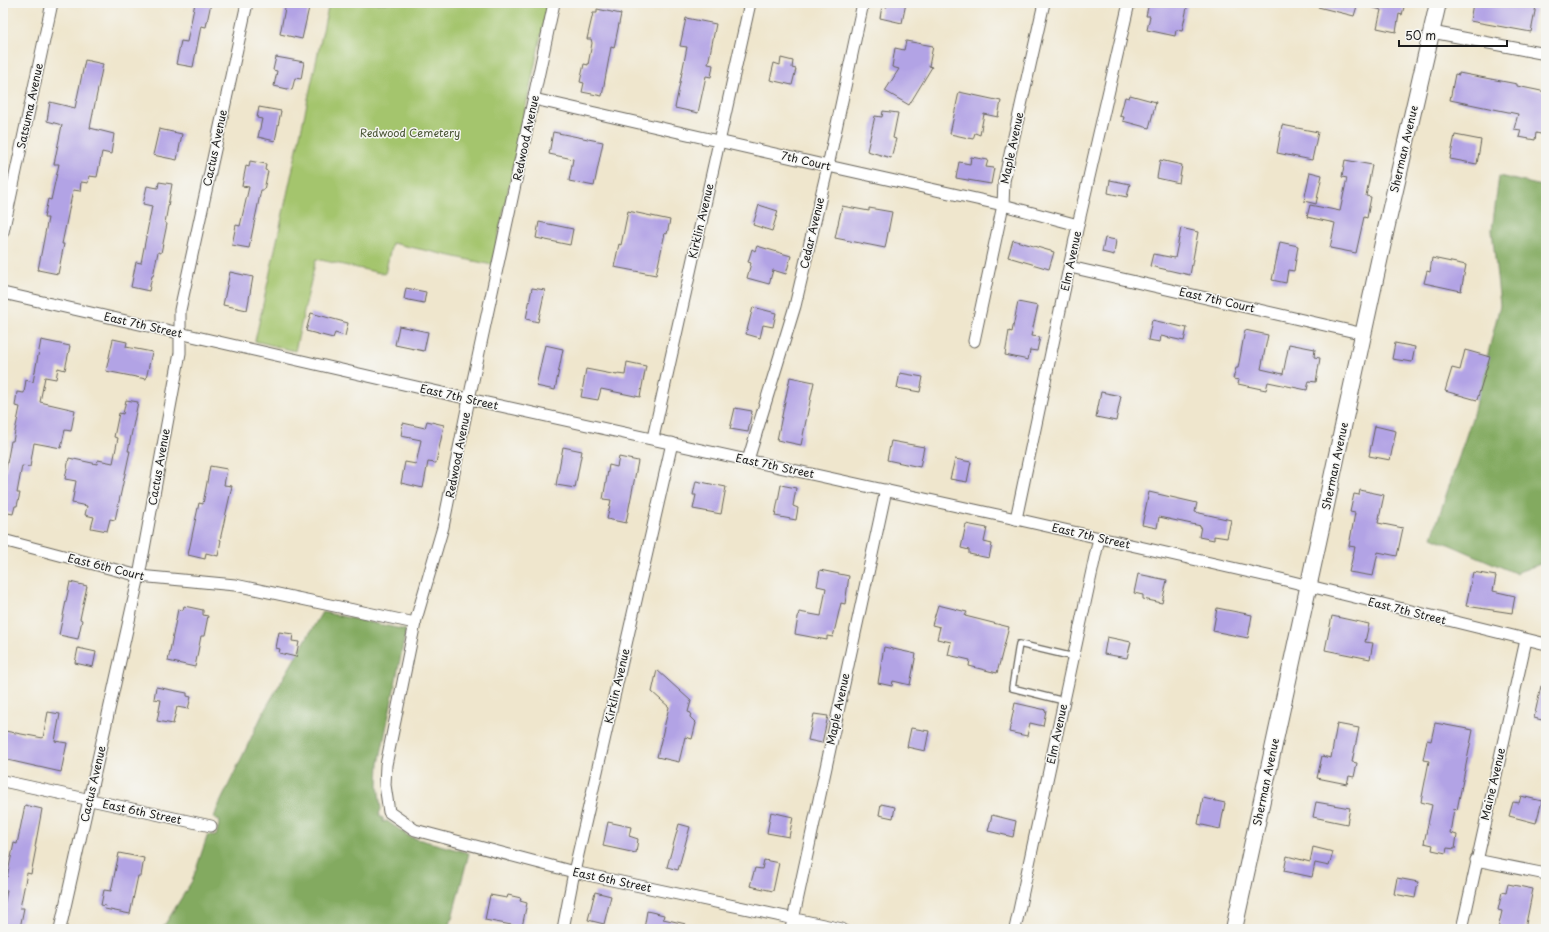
<svg xmlns="http://www.w3.org/2000/svg" width="1549" height="932" font-family="'Playpen Sans',sans-serif">
	<style>
		.green { fill: #a4c56d; stroke: #607044 }
		.forest { fill: #83aa60; stroke: #50633e }
		.building { fill: #b2a3e5 }
		.lines { fill: none; stroke-linecap: round; stroke-linejoin: round }
		.lane-casing { stroke: #66635a; stroke-width: 8 }
		.street-casing { stroke: #66635a; stroke-width: 13 }
		.secondary-casing { stroke: #66635a; stroke-width: 18 }
		.lane { stroke: #fff; stroke-width: 5.5 }
		.street { stroke: #fff; stroke-width: 11 }
		.secondary { stroke: #fff; stroke-width: 16 }
		.labels { text-anchor: middle; stroke-width: 3; stroke-linejoin: round; paint-order: stroke }
		.street-label { font-size: 11px; fill: #1c1c1c; stroke: #f6f6f2 }
		.park-label { font-size: 11px; fill: #4c5738; stroke: #f6f6f2 }
	</style>
	<rect width="100%" height="100%" fill="#f6f6f2"/>
	<filter id="ink" filterUnits="userSpaceOnUse"><feTurbulence type="fractalNoise" baseFrequency=".025" numOctaves="2"/><feDisplacementMap in="SourceGraphic" scale="8" xChannelSelector="R" yChannelSelector="G"/><feConvolveMatrix kernelMatrix="1 2 1 2 8 2 1 2 1" color-interpolation-filters="sRGB"/></filter>
	<filter id="wash" filterUnits="userSpaceOnUse"><feTurbulence type="fractalNoise" baseFrequency=".012" numOctaves="4" result="noise"/><feDisplacementMap in="SourceGraphic" scale="16" xChannelSelector="R" yChannelSelector="G"/><feGaussianBlur stdDeviation="0.9" result="paint"/><feColorMatrix in="noise" values="0 0 0 0 0 0 0 0 0 0 0 0 0 0 0 0 0 1.4 0 .05"/><feComposite in="paint" operator="in"/></filter>
	<g filter="url(#wash)">
		<rect width="100%" height="100%" fill="#efe6cd"/>
		<polygon class="green" points="329,3 548,3 492,265 392,243 385,274 316,259 295,351 255,341"/>
		<g class="forest">
			<polygon points="1499,176 1546,187 1546,562 1515,573 1432,537 1472,418 1500,305 1492,230"/>
			<polygon points="322,612 406,630 379,764 378,785 381,809 379,814 380,817 383,818 383,822 387,821 410,837 469,853 449,929 162,929 192,881 208,834 216,836 220,820 214,818 217,809 264,711"/>
		</g>
		<g id="blocks">
			<g class="building">
				<polygon points="195,3 211,3 206,27 201,26 193,67 176,64 181,41 187,42"/>
				<polygon points="286,3 310,3 302,39 280,34"/>
				<polygon points="887,3 906,3 902,23 880,18 882,6 887,7"/>
				<polygon points="1149,3 1188,3 1182,31 1176,30 1175,36 1147,30 1150,16 1146,16"/>
				<polygon points="1319,3 1358,3 1354,16 1318,7"/>
				<polygon points="1371,3 1405,3 1402,15 1399,14 1396,32 1377,28 1381,10 1371,7"/>
				<polygon points="1473,3 1503,3 1523,7 1524,4 1536,6 1531,32 1470,21"/>
				<polygon points="597,9 621,14 614,48 611,47 602,96 582,92 584,83 580,82 584,64 588,65 592,43 591,39 587,39 593,13 597,13"/>
				<polygon points="686,18 716,24 708,64 713,65 711,77 706,76 698,113 675,108 687,47 680,46"/>
				<polygon points="906,41 933,46 929,66 932,67 909,105 885,91 899,69 892,67 895,48 904,50"/>
				<polygon points="276,57 304,62 301,79 295,78 292,90 274,86 277,71 273,70"/>
				<polygon points="781,58 793,61 792,68 796,69 792,85 770,80 774,63 780,65"/>
				<polygon points="85,60 103,64 90,128 114,134 111,154 102,152 97,177 89,176 88,183 81,182 80,191 73,190 62,244 64,244 58,274 38,270 48,218 44,218 48,199 51,200 59,164 54,164 62,125 47,121 50,102 75,108"/>
				<polygon points="1459,73 1517,84 1517,86 1546,92 1546,128 1545,135 1536,133 1535,140 1519,137 1521,130 1514,129 1518,114 1450,100 1455,74 1459,75"/>
				<polygon points="959,92 1001,101 998,117 984,114 980,135 975,133 973,139 950,134"/>
				<polygon points="1130,95 1156,102 1149,128 1123,121 1124,117 1120,116 1125,97 1129,98"/>
				<polygon points="259,107 281,111 275,141 258,137 262,119 257,118"/>
				<polygon points="883,111 898,113 893,138 896,139 891,158 867,151 875,116 882,117"/>
				<polygon points="1282,125 1318,132 1312,160 1277,153"/>
				<polygon points="159,129 182,134 177,160 153,155"/>
				<polygon points="553,132 603,142 594,186 569,181 573,159 549,154"/>
				<polygon points="1455,135 1481,140 1477,164 1450,159"/>
				<polygon points="971,157 988,160 986,167 994,168 991,184 956,178 959,162 970,164"/>
				<polygon points="1160,160 1182,165 1179,183 1157,178"/>
				<polygon points="1345,160 1372,165 1366,196 1371,197 1367,218 1364,217 1356,253 1330,248 1335,223 1307,217 1310,205 1340,211 1347,178 1342,177"/>
				<polygon points="250,161 266,164 265,170 268,171 264,190 261,190 249,248 232,245 236,225 240,226 249,187 242,186 246,166 249,167"/>
				<polygon points="1310,172 1322,175 1316,204 1304,201"/>
				<polygon points="1110,180 1130,184 1127,197 1108,193"/>
				<polygon points="159,182 172,184 165,223 167,224 161,253 158,252 153,276 152,276 149,291 131,287 136,262 141,263 152,206 143,204 147,186 158,188"/>
				<polygon points="759,205 778,211 772,231 753,225"/>
				<polygon points="842,206 869,211 869,208 892,212 885,248 835,238"/>
				<polygon points="628,211 670,220 667,234 665,233 656,275 614,267 619,244 621,245"/>
				<polygon points="539,222 573,229 570,245 536,238"/>
				<polygon points="1181,228 1198,232 1190,275 1150,266 1153,254 1175,258"/>
				<polygon points="1105,238 1116,240 1114,255 1102,252"/>
				<polygon points="1013,240 1054,252 1049,269 1008,257"/>
				<polygon points="1280,242 1298,246 1294,271 1288,270 1286,283 1272,280"/>
				<polygon points="757,246 791,256 786,274 773,270 769,284 747,278 751,263 748,262 752,249 755,251"/>
				<polygon points="1432,258 1466,265 1461,291 1424,283 1427,271 1430,272"/>
				<polygon points="230,272 253,277 247,310 223,305"/>
				<polygon points="406,288 426,292 424,303 404,299"/>
				<polygon points="532,288 545,290 538,322 526,319"/>
				<polygon points="1018,302 1038,306 1031,336 1040,337 1037,351 1030,350 1028,360 1005,355 1009,331 1012,332"/>
				<polygon points="753,307 776,313 773,327 763,325 760,338 746,334"/>
				<polygon points="311,313 348,323 345,336 335,333 333,338 306,331"/>
				<polygon points="1152,320 1187,328 1184,341 1161,336 1160,342 1148,340"/>
				<polygon points="399,326 428,332 424,351 395,345"/>
				<polygon points="1245,330 1268,335 1261,369 1283,374 1289,344 1315,349 1314,357 1320,358 1316,382 1309,381 1307,390 1268,382 1266,390 1238,384 1239,380 1233,379 1236,368 1238,368"/>
				<polygon points="113,339 127,342 126,347 152,352 146,379 106,371"/>
				<polygon points="41,340 70,346 65,370 58,368 56,379 45,377 40,402 75,410 71,431 65,430 61,448 34,443 30,467 22,466 17,493 20,493 17,506 15,506 13,514 3,512 3,474 5,474 11,441 13,441 20,407 15,406 17,392 24,393 26,380 33,382"/>
				<polygon points="1395,343 1415,347 1412,362 1392,359"/>
				<polygon points="545,345 563,349 555,390 536,386"/>
				<polygon points="1465,350 1490,357 1477,400 1445,391 1452,368 1460,370"/>
				<polygon points="627,362 646,366 640,397 601,389 598,400 581,397 586,369 617,375 617,374 625,375"/>
				<polygon points="900,373 923,377 920,392 897,388"/>
				<polygon points="790,377 814,382 801,445 777,440"/>
				<polygon points="1101,392 1121,396 1116,421 1096,417"/>
				<polygon points="126,400 138,402 128,451 130,451 115,520 110,519 107,531 91,528 94,517 85,515 87,506 72,503 76,481 65,479 69,458 97,464 98,460 113,463 118,438 114,437 119,413 123,414"/>
				<polygon points="735,408 752,411 748,432 730,429"/>
				<polygon points="427,421 444,425 436,463 428,462 423,488 401,483 405,462 416,464 421,440 401,436 403,423 425,428"/>
				<polygon points="1375,426 1396,431 1390,460 1369,456"/>
				<polygon points="891,441 924,447 920,467 887,460"/>
				<polygon points="563,447 582,451 575,488 556,485"/>
				<polygon points="619,457 638,461 626,523 607,519 611,500 603,499 609,465 617,467"/>
				<polygon points="955,459 971,462 967,482 950,479"/>
				<polygon points="210,466 227,469 224,485 232,486 220,540 221,540 218,556 206,553 205,559 188,555 199,503 203,504"/>
				<polygon points="696,481 726,487 721,514 693,509 696,495 693,495"/>
				<polygon points="781,485 796,488 793,506 798,508 796,520 775,516"/>
				<polygon points="1360,490 1384,495 1378,523 1403,528 1397,556 1378,552 1373,576 1349,572 1355,547 1349,546 1355,513 1350,512 1354,494 1359,495"/>
				<polygon points="1149,492 1197,503 1195,512 1231,520 1227,538 1214,536 1214,540 1199,537 1201,526 1159,517 1157,528 1142,525"/>
				<polygon points="966,524 987,528 984,542 992,544 989,558 969,554 969,550 961,548"/>
				<polygon points="820,570 849,576 845,604 841,603 833,637 827,636 827,640 795,634 799,612 821,616 826,588 817,586"/>
				<polygon points="1473,572 1496,576 1493,591 1515,596 1512,613 1466,606"/>
				<polygon points="1138,574 1167,580 1162,603 1143,599 1143,595 1134,593"/>
				<polygon points="70,582 87,586 80,619 82,620 78,639 59,635"/>
				<polygon points="938,605 967,612 965,616 1009,627 997,673 969,666 970,660 948,655 951,642 937,639 940,627 932,625"/>
				<polygon points="184,606 203,610 203,615 208,616 204,636 201,636 195,667 168,661 178,609 183,610"/>
				<polygon points="1217,608 1252,615 1248,638 1213,631"/>
				<polygon points="1332,616 1369,624 1365,642 1373,643 1370,659 1325,650"/>
				<polygon points="279,632 293,634 292,641 299,642 296,657 279,653 280,649 276,648"/>
				<polygon points="1107,637 1131,642 1127,658 1104,654"/>
				<polygon points="884,647 916,654 910,685 893,681 892,686 878,683"/>
				<polygon points="78,648 96,652 93,667 75,663"/>
				<polygon points="657,670 691,701 688,712 691,713 690,717 696,723 692,739 685,737 679,762 657,757 669,707 652,692"/>
				<polygon points="1541,686 1546,686 1546,721 1534,718"/>
				<polygon points="156,687 187,693 187,696 191,697 188,709 177,707 173,724 157,721 161,700 154,699"/>
				<polygon points="1015,703 1046,710 1043,726 1030,723 1027,736 1009,732"/>
				<polygon points="48,712 60,714 55,741 67,743 61,772 3,759 3,742 5,731 43,738"/>
				<polygon points="814,714 828,716 822,743 808,740"/>
				<polygon points="1435,723 1473,730 1457,810 1454,809 1450,833 1457,835 1455,849 1447,848 1446,853 1432,850 1433,845 1424,843 1432,805 1421,802 1429,761 1423,760 1427,740 1431,741"/>
				<polygon points="1337,724 1359,728 1352,762 1357,763 1354,777 1349,776 1347,784 1317,778 1322,756 1331,758"/>
				<polygon points="911,728 929,731 925,751 907,747"/>
				<polygon points="1521,796 1542,801 1536,823 1509,816 1513,802 1519,803"/>
				<polygon points="1203,798 1225,803 1220,829 1198,824"/>
				<polygon points="1316,802 1350,808 1347,824 1313,817"/>
				<polygon points="881,804 895,807 893,818 879,815"/>
				<polygon points="25,805 42,809 35,847 36,848 31,874 27,873 20,908 24,908 20,928 3,924 3,911 7,890 3,889 3,876 7,877 14,843 17,844"/>
				<polygon points="771,812 793,817 789,837 767,833"/>
				<polygon points="992,815 1016,821 1013,837 988,831"/>
				<polygon points="608,822 631,827 629,836 638,839 636,853 603,846"/>
				<polygon points="679,824 690,827 678,870 667,867"/>
				<polygon points="1313,847 1333,852 1329,866 1315,863 1312,877 1284,871 1287,856 1310,862"/>
				<polygon points="119,853 144,858 141,876 138,876 130,914 105,909 106,906 101,905 104,890 111,891"/>
				<polygon points="764,860 779,863 773,891 750,886 755,868 762,869"/>
				<polygon points="1397,878 1418,882 1415,898 1394,894"/>
				<polygon points="1508,884 1533,889 1525,929 1498,929 1502,911 1498,910 1502,892 1506,893"/>
				<polygon points="595,892 611,896 604,924 588,920"/>
				<polygon points="490,895 507,898 508,895 521,898 520,901 527,903 522,927 485,920"/>
				<polygon points="647,911 664,915 663,919 686,924 686,929 644,929"/>
			</g>
		</g>
	</g>
	<g filter="url(#ink)">
		<use href="#blocks" fill-opacity="0" stroke="#66635a" stroke-width="1"/>
		<g class="lines">
			<defs>
				<polyline id="lane" points="1064,701 1012,688 1019,644 1074,657"/>
				<g id="street">
					<polyline points="554,3 469,399 443,527 415,623 386,765 385,785 389,812 415,830 574,872 842,929"/>
					<polyline points="1432,32 1546,54"/>
					<polyline points="534,99 828,166 1003,205 1078,225"/>
					<polyline points="3,232 52,3"/>
					<polyline points="1070,267 1364,334"/>
					<polyline points="3,293 469,399 1016,519 1285,580 1546,644"/>
					<polyline points="974,341 1003,205 1004,181 1044,3"/>
					<polyline points="653,438 750,3"/>
					<polyline points="748,460 795,306 828,166 863,3"/>
					<polyline points="1016,519 1078,225 1129,3"/>
					<polyline points="3,540 139,576 235,585 415,623"/>
					<polyline points="3,781 211,826"/>
					<polyline points="1476,860 1546,874"/>
					<polyline points="60,929 139,576 180,353 180,310 247,3"/>
					<polyline points="563,929 574,872 672,443"/>
					<polyline points="791,929 886,490"/>
					<polyline points="1015,929 1099,538"/>
					<polyline points="1462,929 1526,640"/>
				</g>
				<polyline id="secondary" points="1234,929 1386,229 1438,3"/>
			</defs>
			<use href="#lane" class="lane-casing"/>
			<use href="#street" class="street-casing"/>
			<use href="#secondary" class="secondary-casing"/>
			<use href="#lane" class="lane"/>
			<use href="#street" class="street"/>
			<use href="#secondary" class="secondary"/>
		</g>
	</g>
	<g class="labels">
		<g class="street-label">
			<text transform="translate(30 106) rotate(-78)" y="4">Satsuma Avenue</text>
			<text transform="translate(526 138) rotate(-78)" y="4">Redwood Avenue</text>
			<text transform="translate(215 148) rotate(-78)" y="4">Cactus Avenue</text>
			<text transform="translate(1012 148) rotate(-78)" y="4">Maple Avenue</text>
			<text transform="translate(1404 149) rotate(-77)" y="4">Sherman Avenue</text>
			<text transform="translate(806 161) rotate(13)" y="4">7th Court</text>
			<text transform="translate(701 221) rotate(-77)" y="4">Kirklin Avenue</text>
			<text transform="translate(812 233) rotate(-77)" y="4">Cedar Avenue</text>
			<text transform="translate(1071 261) rotate(-78)" y="4">Elm Avenue</text>
			<text transform="translate(1217 300) rotate(13)" y="4">East 7th Court</text>
			<text transform="translate(143 325) rotate(13)" y="4">East 7th Street</text>
			<text transform="translate(459 397) rotate(13)" y="4">East 7th Street</text>
			<text transform="translate(458 455) rotate(-79)" y="4">Redwood Avenue</text>
			<text transform="translate(775 466) rotate(12)" y="4">East 7th Street</text>
			<text transform="translate(1335 466) rotate(-78)" y="4">Sherman Avenue</text>
			<text transform="translate(159 467) rotate(-80)" y="4">Cactus Avenue</text>
			<text transform="translate(1091 536) rotate(13)" y="4">East 7th Street</text>
			<text transform="translate(106 567) rotate(14)" y="4">East 6th Court</text>
			<text transform="translate(1407 611) rotate(14)" y="4">East 7th Street</text>
			<text transform="translate(617 686) rotate(-77)" y="4">Kirklin Avenue</text>
			<text transform="translate(838 709) rotate(-78)" y="4">Maple Avenue</text>
			<text transform="translate(1057 734) rotate(-78)" y="4">Elm Avenue</text>
			<text transform="translate(1266 782) rotate(-78)" y="4">Sherman Avenue</text>
			<text transform="translate(93 784) rotate(-77)" y="4">Cactus Avenue</text>
			<text transform="translate(1493 784) rotate(-77)" y="4">Maine Avenue</text>
			<text transform="translate(142 812) rotate(12)" y="4">East 6th Street</text>
			<text transform="translate(612 880) rotate(12)" y="4">East 6th Street</text>
		</g>
		<g class="park-label">
			<text x="410" y="137">Redwood Cemetery</text>
		</g>
	</g>
	<rect width="1549" height="932" fill="none" stroke="#f6f6f2" stroke-width="16"/>
	<path d="M1399 40v6h108v-6" fill="none" stroke="#1c1c1c" stroke-width="2"/>
	<text x="1405" y="40" font-size="12" fill="#1c1c1c" stroke="#f6f6f2" stroke-width="3" paint-order="stroke">50 m</text>
</svg>
